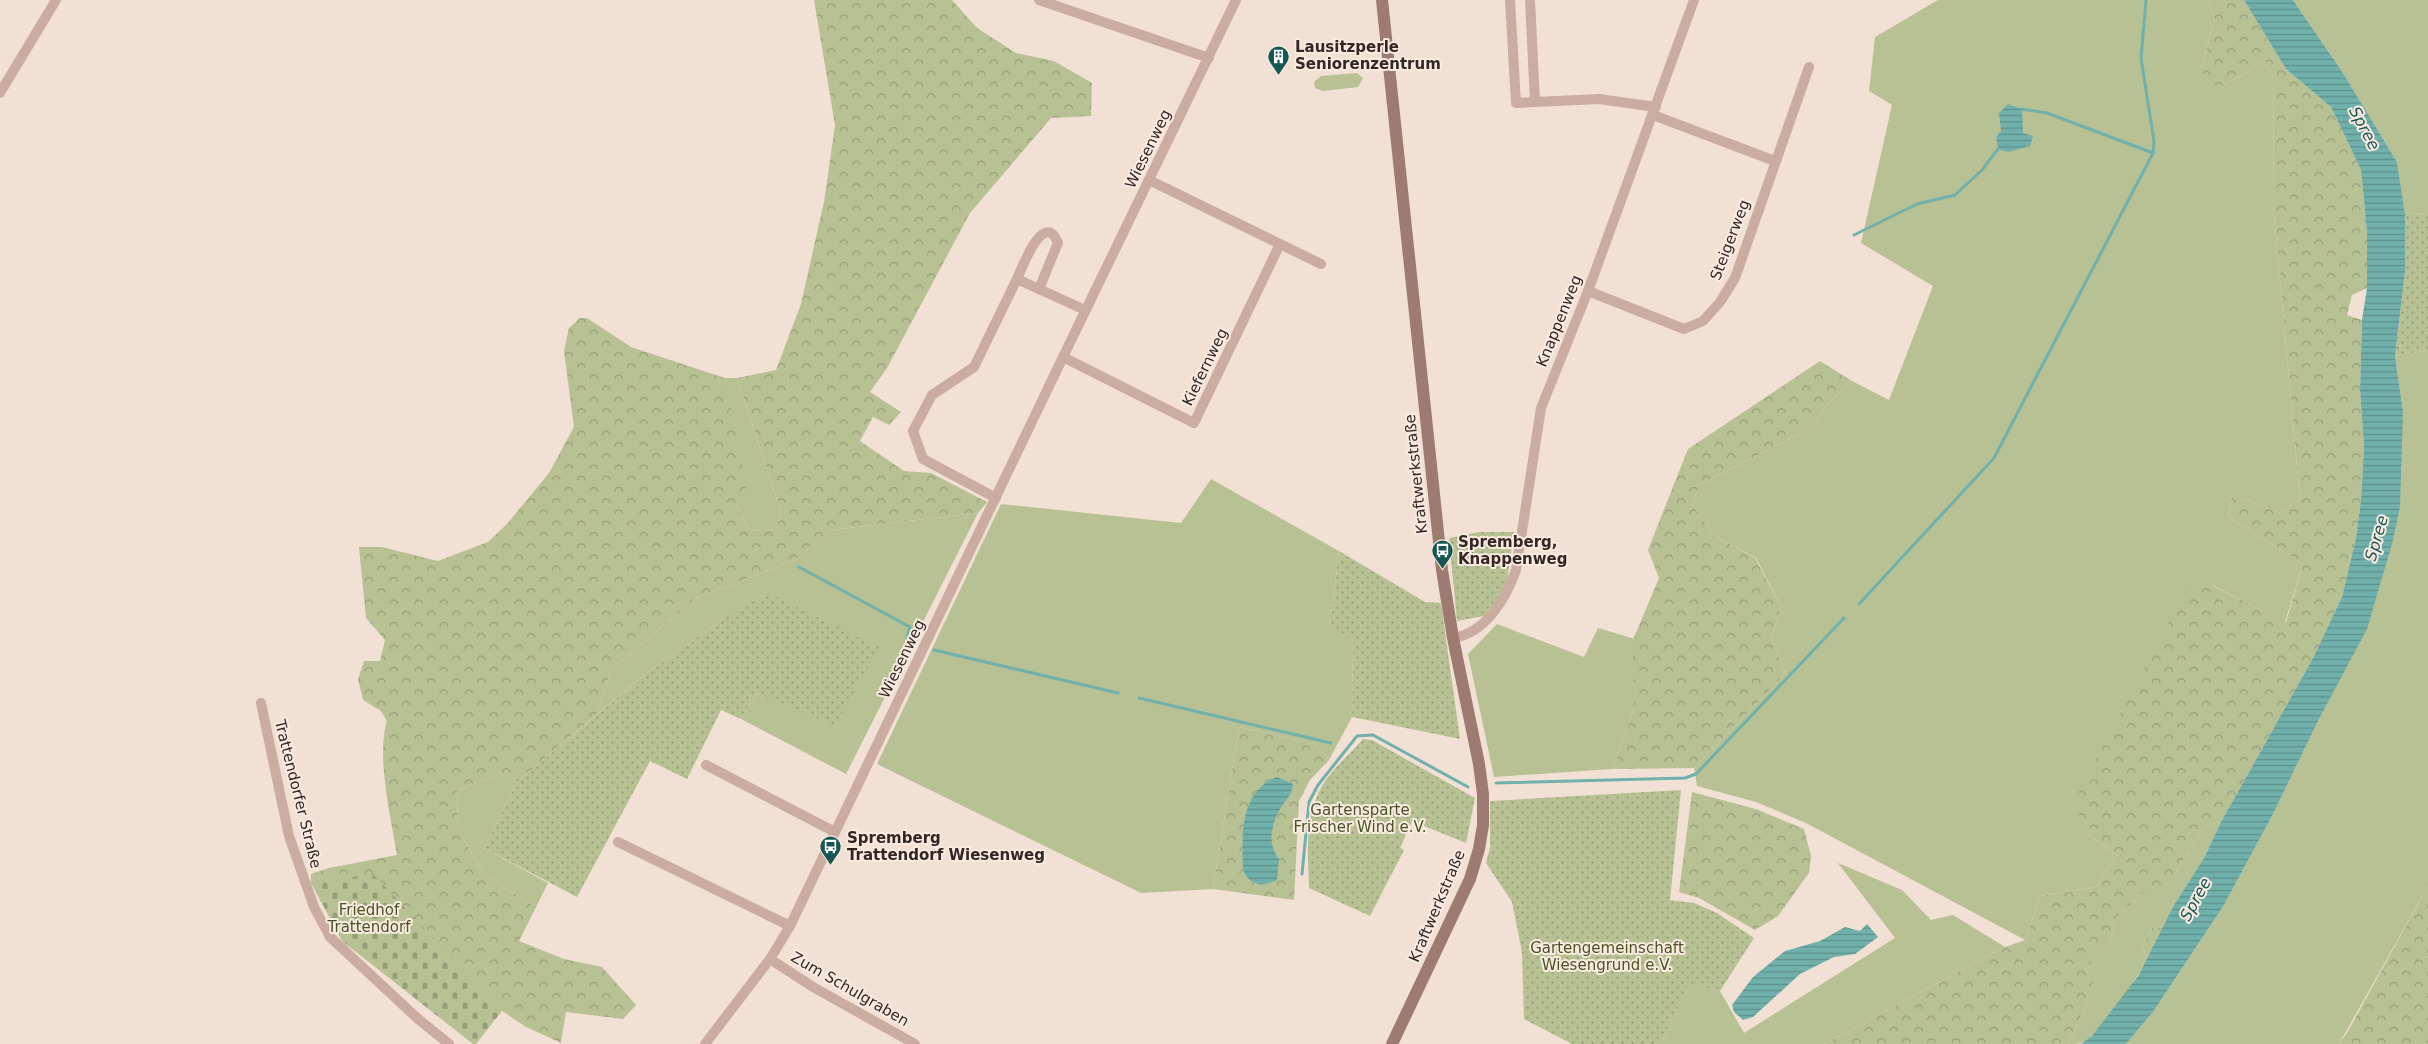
<svg xmlns="http://www.w3.org/2000/svg" width="2428" height="1044" font-family="'DejaVu Sans',sans-serif">
	<style>
		.green { fill: #b8c194 }
		.forest { fill: url(#forest-crowns) }
		.cemetery { fill: url(#cemetery-stones) }
		.garden { fill: url(#garden-dots) }
		.water { fill: url(#water-rules) }
		.lines { fill: none; stroke-linecap: round; stroke-linejoin: round }
		.stream { stroke: #71b1ab; stroke-width: 3 }
		.minor { stroke: #caada0; stroke-width: 10 }
		.secondary { stroke: #9e7b71; stroke-width: 12 }
		.labels { text-anchor: middle; stroke-width: 4; stroke-linejoin: round; paint-order: stroke }
		.poi-label { font-size: 15px; font-weight: bold; fill: #332624; stroke: #faebe0; text-anchor: start }
		.street-label { font-size: 15px; fill: #332624; stroke: #faebe0 }
		.park-label { font-size: 15px; fill: #495326; stroke: #faebe0 }
		.water-label { font-size: 16px; font-style: italic; fill: #175753; stroke: #faebe0 }
	</style>
	<defs>
		<pattern id="forest-crowns" width="20" height="18" patternUnits="userSpaceOnUse" patternTransform="scale(1.25)"><rect width="20" height="18" fill="#b8c194"/><path d="M2 6a3 3 0 1 1 6 0M12 15a3 3 0 1 1 6 0" fill="none" stroke="#969d79"/></pattern>
		<pattern id="cemetery-stones" width="16" height="16" patternUnits="userSpaceOnUse" patternTransform="scale(1.25)"><rect width="16" height="16" fill="#b8c194"/><path d="M2 7V4a2 2 0 0 1 4 0v3zM10 15v-3a2 2 0 0 1 4 0v3z" fill="#969d79"/></pattern>
		<pattern id="garden-dots" width="8" height="8" patternUnits="userSpaceOnUse" patternTransform="scale(1.25)"><rect width="8" height="8" fill="#b8c194"/><path d="M2 2h.1M6 6h.1" fill="none" stroke="#969d79" stroke-width="1.8" stroke-linecap="round"/></pattern>
		<pattern id="water-rules" width="6" height="5" patternUnits="userSpaceOnUse" patternTransform="scale(1.25)"><rect width="6" height="5" fill="#71b1ab"/><path d="M0 2.5h6" fill="none" stroke="#5d908b"/></pattern>
	</defs>
	<rect width="100%" height="100%" fill="#f2e0d4"/>
	<g class="green">
		<polygon points="1938,0 2208,0 2215,19 2201,69 2223,86 2265,61 2274,77 2273,203 2300,499 2281,513 2232,495 2228,517 2303,564 2285,622 2212,585 2085,832 2117,855 2096,887 2040,896 2025,940 1806,823 1756,802 1697,786 1694,768 1786,673 1771,639 1781,607 1756,558 1715,536 1692,505 1699,485 1809,429 1830,402 1852,381 1889,400 1933,286 1861,243 1892,105 1869,91 1875,37"/>
		<polygon points="2293,0 2428,0 2428,214 2405,213 2397,162 2343,73"/>
		<polygon points="1357,73 1363,78 1358,87 1323,91 1315,88 1314,82 1321,76"/>
		<polygon points="2428,350 2428,886 2339,1044 2126,1044 2153,1012 2224,905 2273,814 2320,717 2403,411 2395,356"/>
		<polygon points="725,378 737,378 781,512 776,529 750,531 736,504"/>
		<polygon points="1211,479 1339,551 1330,624 1353,640 1352,717 1329,760 1315,744 1239,727 1213,889 1141,893 877,764 1001,504 1181,523"/>
		<polygon points="978,513 846,774 741,719 757,693 726,617 644,675 596,715 611,670 696,598 795,560 831,530"/>
		<polygon points="1497,624 1584,657 1598,628 1635,639 1634,708 1613,769 1494,777 1468,654"/>
		<polygon points="506,772 517,782 484,848 548,883 536,907 483,874 458,828 457,790"/>
		<path d="M2221,822L2204,858L2174,905L2163,927L2152,928L2142,945L2147,958C2137,979 2103,1031 2084,1042C2079,1044 2074,1044 2068,1044L2089,1000L2088,955L2109,946L2115,919L2143,892L2173,877L2205,826Z"/>
		<polygon points="1838,863 1902,890 1931,920 1953,915 2005,947 1824,1044 1661,1044 1689,983 1720,991 1744,1033 1895,938"/>
	</g>
	<g class="forest">
		<path d="M814,0H952L977,28L1016,53L1054,61L1092,83L1091,116L1051,118L970,213L887,368L870,392L901,412L889,425L873,417L860,441L904,471L931,473L987,502L978,513L831,530L795,560L696,598L611,670L596,715L517,782L506,772L457,790L458,828L483,874L536,907L519,941L564,959L602,967L636,1005L623,1019L566,1012L561,1043L526,1027L311,883V874L329,868L397,855C391,818 376,756 387,721L381,711L363,700L358,679L364,661H380L385,640L366,618L359,547H382L438,561L488,542L507,524L549,473L574,427L564,351L569,328L580,318H587L631,347L725,378L747,486L736,504L750,531L776,529L781,512L737,378L776,370L801,304L824,202L835,125Z"/>
		<polygon points="2208,0 2244,0 2286,69 2331,107 2361,170 2367,233 2367,288 2352,295 2347,315 2362,320 2360,390 2364,447 2361,499 2356,538 2342,597 2313,658 2221,822 2205,826 2173,877 2159,894 2143,892 2115,919 2109,946 2089,955 2094,977 2089,1000 2068,1044 1824,1044 2005,947 2025,940 2040,896 2096,887 2117,855 2085,832 2074,801 2190,582 2211,585 2286,622 2303,564 2228,517 2232,495 2281,513 2300,499 2273,203 2274,77 2265,61 2223,86 2208,83 2201,69 2215,19"/>
		<polygon points="1820,361 1852,381 1830,402 1809,429 1699,485 1692,505 1715,536 1755,558 1781,607 1771,639 1786,673 1694,768 1613,769 1634,708 1633,640 1659,578 1648,550 1688,449"/>
		<polygon points="1239,727 1315,744 1329,760 1310,780 1299,801 1294,900 1213,889"/>
		<polygon points="1692,792 1756,809 1804,829 1811,856 1809,873 1778,916 1755,930 1699,898 1679,892"/>
		<polygon points="2428,886 2428,1044 2339,1044 2348,1031"/>
		<polygon points="2163,927 2147,958 2142,945 2152,928"/>
	</g>
	<polygon class="cemetery" points="373,874 502,1011 476,1044 473,1044 342,941 311,883"/>
	<g class="garden">
		<polygon points="2405,213 2428,214 2428,350 2395,356 2405,272"/>
		<polygon points="1479,532 1514,532 1506,587 1484,616 1457,621 1449,538"/>
		<polygon points="1339,551 1425,602 1441,603 1460,739 1352,717 1353,641 1330,624"/>
		<polygon points="768,593 879,647 835,726 757,693 741,719 721,710 687,779 650,761 577,897 484,848 517,782 644,675 726,617"/>
		<path d="M1363,739L1372,740L1475,798L1466,843L1412,821L1400,848L1404,850L1370,916L1309,888C1308,855 1304,816 1322,786C1332,769 1350,754 1363,739Z"/>
		<polygon points="1681,790 1670,900 1694,903 1717,913 1754,938 1720,991 1689,984 1661,1044 1572,1044 1524,1019 1522,952 1512,902 1486,863 1490,847 1490,801"/>
	</g>
	<g class="water">
		<polygon points="2244,0 2293,0 2343,73 2397,162 2405,213 2405,272 2395,356 2403,411 2400,507 2392,544 2367,629 2320,717 2273,814 2224,905 2153,1012 2126,1044 2081,1044 2092,1036 2138,976 2174,905 2204,858 2221,822 2313,658 2342,597 2356,538 2361,499 2364,447 2360,390 2362,320 2367,288 2367,233 2361,170 2331,107 2286,69"/>
		<polygon points="2008,104 2022,109 2023,133 2033,136 2030,146 2008,152 1998,149 1996,137 2001,131 1999,113"/>
		<path d="M1277,777L1293,784C1292,796 1285,800 1280,809C1271,825 1267,844 1279,859L1277,880C1262,887 1250,886 1243,870C1242,835 1239,792 1277,777Z"/>
		<polygon points="1867,924 1878,937 1855,954 1834,957 1800,974 1753,1017 1743,1020 1734,1012 1732,1005 1753,977 1785,951 1820,941 1845,927 1860,931"/>
	</g>
	<g class="lines">
		<g class="stream">
			<polyline points="2022,109 2047,113 2153,153"/>
			<polyline points="1854,235 1917,204 1955,195 1982,170 1998,149"/>
			<polyline points="799,567 910,627 907,637"/>
			<polyline points="1859,604 1994,458 2153,153 2154,141 2141,58 2146,0"/>
			<polyline points="934,650 1118,693"/>
			<polyline points="1139,698 1331,743"/>
			<polyline points="1496,783 1685,778 1696,774 1844,618"/>
			<polyline points="1302,874 1309,802 1318,785 1357,736 1373,735 1468,787"/>
		</g>
		<g class="minor">
			<polyline points="1039,0 1209,58"/>
			<polyline points="1510,0 1516,103 1599,99 1656,107"/>
			<polyline points="1530,0 1535,102"/>
			<polyline points="0,93 56,0"/>
			<polyline points="1653,115 1775,161"/>
			<polyline points="1149,180 1321,264"/>
			<path d="M1017,279C1022,268 1044,208 1058,243L1039,289"/>
			<polyline points="1588,291 1684,329 1703,321 1720,302 1735,278 1809,67"/>
			<polyline points="1063,357 1194,423 1280,244"/>
			<polyline points="996,498 923,459 913,431 932,395 974,367 1017,279 1085,310"/>
			<path d="M1453,638C1486,633 1506,598 1516,570L1541,408L1588,291L1694,0"/>
			<polyline points="261,703 289,836 314,907 330,937 417,1018 449,1044"/>
			<polyline points="706,765 835,832"/>
			<polyline points="618,842 790,926"/>
			<polyline points="770,959 813,987 915,1044"/>
			<polyline points="705,1044 770,959 790,926 1063,357 1236,0"/>
		</g>
		<polyline class="secondary" points="1382,0 1442,570 1453,638 1479,764 1483,794 1483,825 1479,849 1470,879 1392,1044"/>
	</g>
	<defs>
		<symbol id="building-pin" viewBox="-11 -11 22 30"><path d="M0 17L-7.5 6A9.5 9.5 0 1 1 7.5 6Z" fill="#175753" stroke="#faebe0"/><path d="M-4-6H4V6H1V3H-1V6H-4ZM-2.5-4.3h1.7v1.8h-1.7ZM.8-4.3h1.7v1.8H.8ZM-2.5-1h1.7V.8h-1.7ZM.8-1h1.7V.8H.8Z" fill="#fff"/></symbol>
		<symbol id="bus-pin" viewBox="-11 -11 22 30"><path d="M0 17L-7.5 6A9.5 9.5 0 1 1 7.5 6Z" fill="#175753" stroke="#faebe0"/><path d="M-5-6H5V4H4V6H2V4H-2V6H-4V4H-5ZM-3.5-4V0h7V-4ZM-3.5 1.2v1.5H-2V1.2ZM2 1.2v1.5H3.5V1.2Z" fill="#fff"/></symbol>
	</defs>
	<g fill-rule="evenodd">
		<use href="#building-pin" x="1266" y="44" width="25" height="34"/>
		<use href="#bus-pin" x="1430" y="538" width="25" height="34"/>
		<use href="#bus-pin" x="818" y="834" width="25" height="34"/>
	</g>
	<g class="labels">
		<g class="poi-label">
			<text x="1295" y="52">Lausitzperle<tspan x="1295" dy="17">Seniorenzentrum</tspan></text>
			<text x="1458" y="547">Spremberg,<tspan x="1458" dy="17">Knappenweg</tspan></text>
			<text x="847" y="843">Spremberg<tspan x="847" dy="17">Trattendorf Wiesenweg</tspan></text>
		</g>
		<g class="street-label">
			<text transform="translate(1148 149) rotate(-64)" y="5">Wiesenweg</text>
			<text transform="translate(1730 240) rotate(-69)" y="5">Steigerweg</text>
			<text transform="translate(1559 321) rotate(-68)" y="5">Knappenweg</text>
			<text transform="translate(1205 367) rotate(-64)" y="5">Kiefernweg</text>
			<text transform="translate(1416 474) rotate(-96)" y="5">Kraftwerkstraße</text>
			<text transform="translate(902 659) rotate(-64)" y="5">Wiesenweg</text>
			<text transform="translate(298 794) rotate(76)" y="5">Trattendorfer Straße</text>
			<text transform="translate(1437 906) rotate(-67)" y="5">Kraftwerkstraße</text>
			<text transform="translate(850 989) rotate(30)" y="5">Zum Schulgraben</text>
		</g>
		<g class="park-label">
			<text x="1360" y="815">Gartensparte<tspan x="1360" dy="17">Frischer Wind e.V.</tspan></text>
			<text x="369" y="915">Friedhof<tspan x="369" dy="17">Trattendorf</tspan></text>
			<text x="1607" y="953">Gartengemeinschaft<tspan x="1607" dy="17">Wiesengrund e.V.</tspan></text>
		</g>
		<g class="water-label">
			<text transform="translate(2365 128) rotate(62)" y="6">Spree</text>
			<text transform="translate(2376 538) rotate(-74)" y="6">Spree</text>
			<text transform="translate(2195 899) rotate(-61)" y="6">Spree</text>
		</g>
	</g>
</svg>
